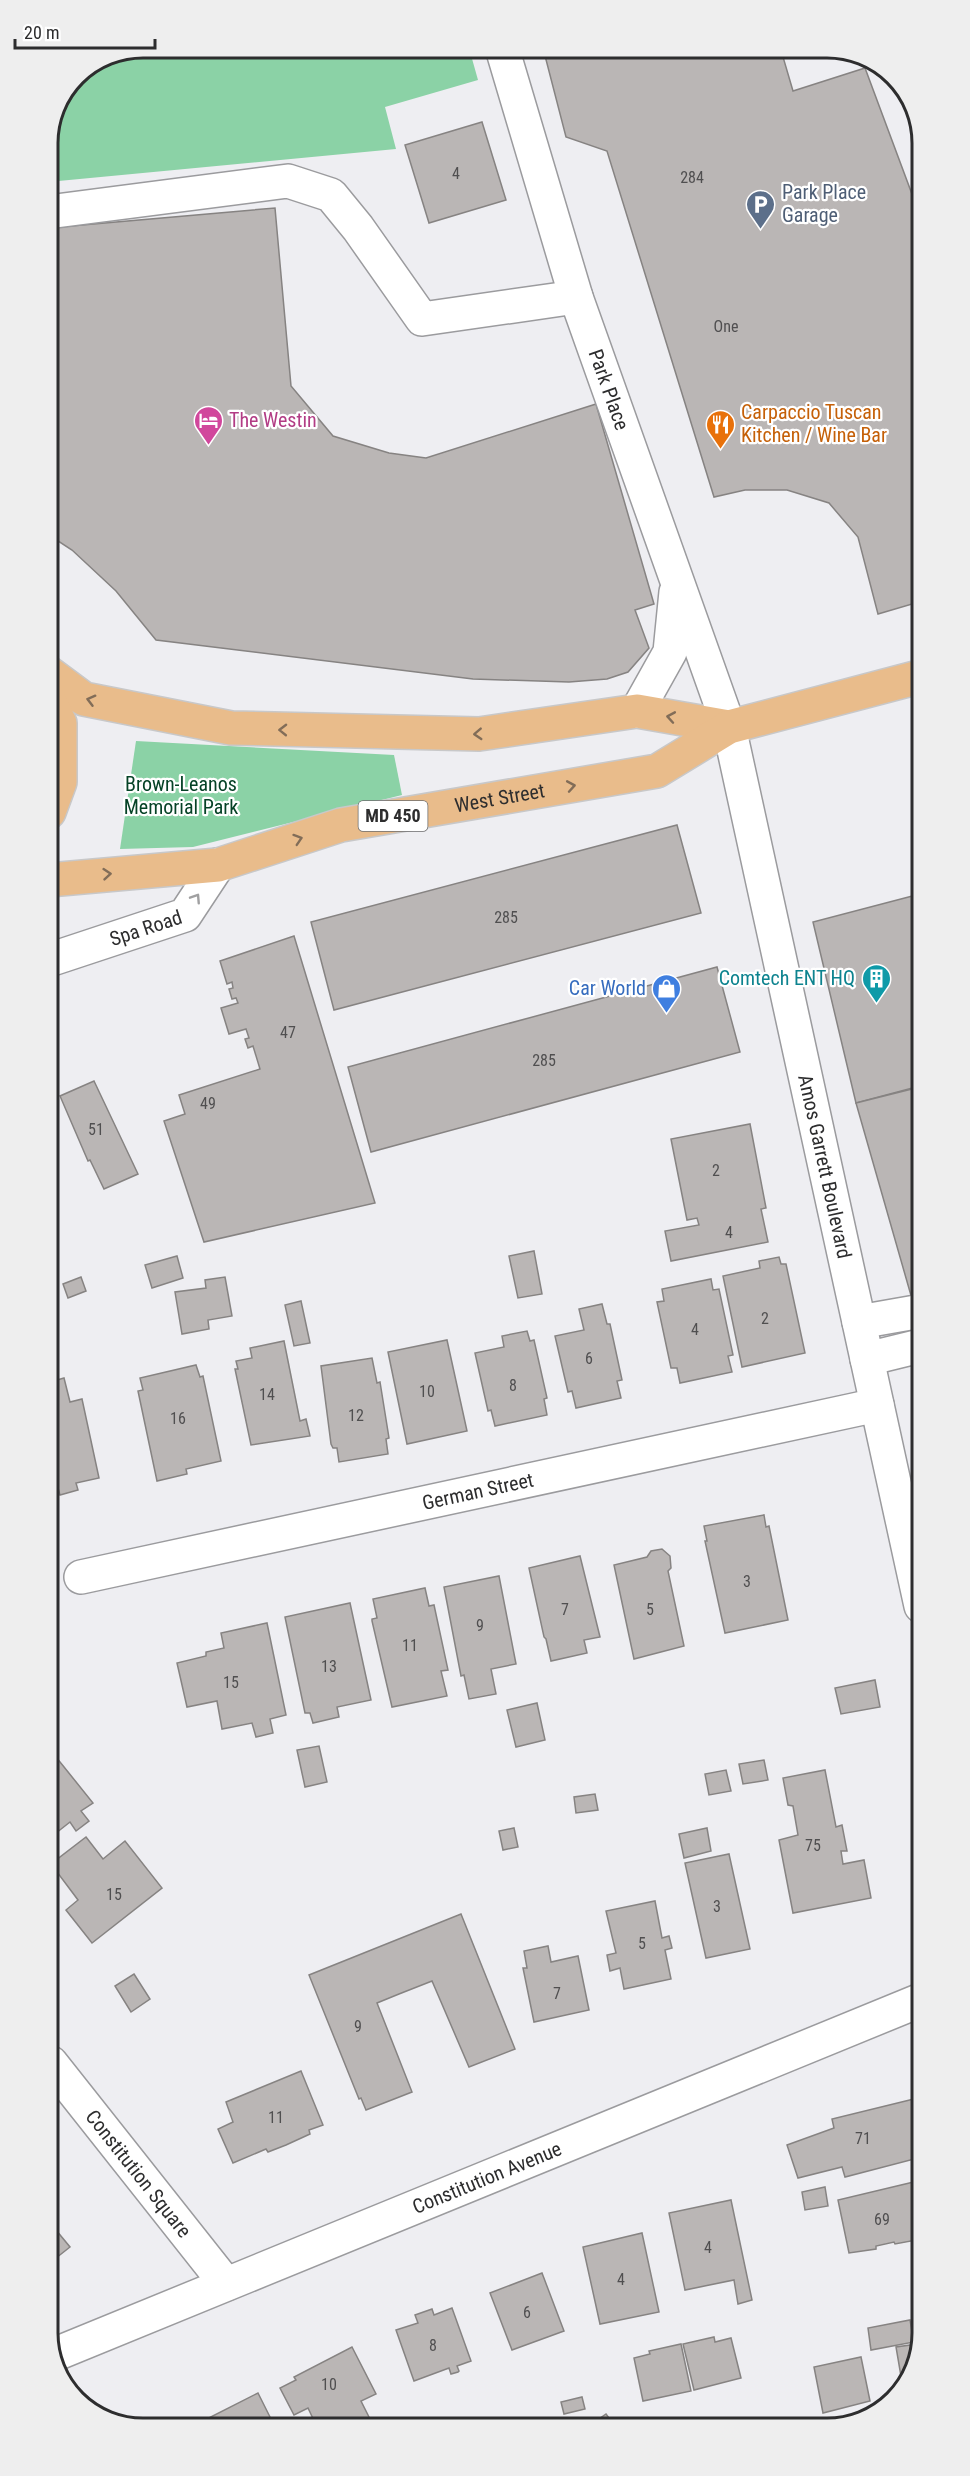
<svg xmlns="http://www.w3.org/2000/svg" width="970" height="2476" font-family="'Roboto Condensed',sans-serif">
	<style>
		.green { fill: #8bd2a6 }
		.building { fill: #bab6b5; stroke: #868382; stroke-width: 1.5 }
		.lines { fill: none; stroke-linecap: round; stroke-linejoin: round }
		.minor-casing { stroke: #9b9b9e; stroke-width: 36 }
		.major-casing { stroke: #c8c8c9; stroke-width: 36 }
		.minor { stroke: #fff; stroke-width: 33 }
		.major { stroke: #e9bc8b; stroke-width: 33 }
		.oneway { stroke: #826d58 }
		.oneway2 { stroke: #a0a0a1 }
		.labels { text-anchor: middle; stroke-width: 4.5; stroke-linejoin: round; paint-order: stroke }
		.number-label { font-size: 16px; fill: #504f50 }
		.shield { fill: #fff; stroke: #6c6c6d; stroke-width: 1.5 }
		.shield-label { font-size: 18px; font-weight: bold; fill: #2d2d2e }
		.service-label { font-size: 20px; fill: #4e5e75; stroke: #fff; text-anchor: start }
		.street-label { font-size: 20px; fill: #2d2d2e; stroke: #fff }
		.food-label { font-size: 20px; fill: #c56008; stroke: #fff; text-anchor: start }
		.hotel-label { font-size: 20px; fill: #b23c85; stroke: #fff; text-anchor: start }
		.park-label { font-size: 20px; fill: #054226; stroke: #fff }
		.culture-label { font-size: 20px; fill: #0d838f; stroke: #fff; text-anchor: end }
		.shop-label { font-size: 20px; fill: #366cbe; stroke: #fff; text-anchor: end }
		.rim { fill: none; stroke: #2d2d2e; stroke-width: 3 }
	</style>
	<rect width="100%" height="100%" fill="#eeeef2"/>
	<g class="green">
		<polygon points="144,48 469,48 478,80 385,107 396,149 48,182 48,138 76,76"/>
		<polygon points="136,741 394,755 402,795 193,847 120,849"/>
	</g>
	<g class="building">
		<polygon points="543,48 796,48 797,50 783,57 793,91 865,68 919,213 919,602 878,614 858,537 829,503 787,490 745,490 714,497 607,151 566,137"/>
		<polygon points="482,122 506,200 429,223 405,145"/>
		<polygon points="275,208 291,386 333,436 389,453 426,458 596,404 654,604 635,610 649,648 628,672 607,679 569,682 473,679 156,640 116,591 72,550 49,535 48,228"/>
		<polygon points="677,825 701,913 334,1010 311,922"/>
		<polygon points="920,894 920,1086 856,1103 813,922"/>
		<polygon points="294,936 375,1203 204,1242 164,1121 185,1114 179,1095 260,1069 253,1046 248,1048 245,1039 249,1038 246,1029 229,1034 221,1008 238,1003 236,998 232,999 229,989 233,988 232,982 227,984 220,961"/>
		<polygon points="717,967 740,1052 371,1152 348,1067"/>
		<polygon points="94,1081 138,1174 104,1189 90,1160 88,1161 60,1096"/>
		<polygon points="920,1087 920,1327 856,1103"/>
		<polygon points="750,1124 766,1208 761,1209 768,1242 671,1261 665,1231 699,1225 697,1218 687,1220 671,1139"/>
		<polygon points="534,1251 542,1294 518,1298 509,1256"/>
		<polygon points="177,1256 183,1278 152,1288 145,1265"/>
		<polygon points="779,1257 781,1264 786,1264 805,1353 742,1367 723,1276 760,1268 759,1261"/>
		<polygon points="81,1277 86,1291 68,1298 63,1284"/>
		<polygon points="225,1277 232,1316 208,1320 209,1329 182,1334 175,1292 206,1288 205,1280"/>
		<polygon points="711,1279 713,1290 719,1289 733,1355 728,1356 732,1372 680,1383 677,1368 671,1368 657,1302 664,1301 662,1289"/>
		<polygon points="301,1301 310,1343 294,1346 285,1305"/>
		<polygon points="602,1304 607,1324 610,1324 622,1380 617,1381 621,1398 576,1408 572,1391 568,1392 555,1336 584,1330 579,1309"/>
		<polygon points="527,1331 530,1341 534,1340 547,1398 544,1399 547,1415 495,1426 491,1410 488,1411 475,1353 504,1347 502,1336"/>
		<polygon points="447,1340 467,1431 407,1444 388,1352"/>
		<polygon points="284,1341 300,1421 306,1419 310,1436 251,1445 235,1369 238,1369 236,1361 252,1358 250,1348"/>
		<polygon points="372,1358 377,1383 380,1382 389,1438 386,1439 388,1454 339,1462 337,1448 333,1448 331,1444 321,1366"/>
		<polygon points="196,1365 200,1377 203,1376 221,1461 186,1469 187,1474 157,1481 138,1391 143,1390 140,1378"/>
		<polygon points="64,1378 70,1402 82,1399 99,1478 76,1483 78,1490 60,1495 58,1488 50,1490 50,1382"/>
		<polygon points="764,1515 766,1527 769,1526 788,1620 725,1633 705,1541 707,1541 704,1526"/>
		<polygon points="662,1549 670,1556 671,1568 668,1571 684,1646 634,1659 614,1565 647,1557 651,1551"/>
		<polygon points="580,1556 600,1637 584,1640 587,1653 551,1661 546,1639 544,1637 529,1568"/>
		<polygon points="499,1576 516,1664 491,1669 496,1694 469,1699 464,1675 461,1676 444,1587"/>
		<polygon points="425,1588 429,1606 434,1605 448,1670 441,1671 447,1696 392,1707 372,1621 372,1619 377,1618 373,1599"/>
		<polygon points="350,1603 371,1700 337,1707 339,1717 313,1723 310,1713 305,1713 285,1617"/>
		<polygon points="267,1623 286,1715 270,1719 273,1733 256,1737 252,1723 222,1729 217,1701 187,1707 177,1663 206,1656 206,1652 224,1648 221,1633"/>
		<polygon points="875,1680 880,1707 841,1714 835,1688"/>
		<polygon points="537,1703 545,1740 516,1747 507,1710"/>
		<polygon points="319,1746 327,1782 305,1787 297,1750"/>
		<polygon points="56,1757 93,1803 81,1811 89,1821 76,1831 70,1822 51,1837 51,1761"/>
		<polygon points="764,1760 768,1780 743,1784 739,1764"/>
		<polygon points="726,1770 731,1791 709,1795 705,1774"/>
		<polygon points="825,1770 836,1827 842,1825 847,1851 841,1851 843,1864 864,1860 871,1898 793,1913 779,1840 798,1835 793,1806 788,1805 783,1778"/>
		<polygon points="595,1794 598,1810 576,1813 574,1797"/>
		<polygon points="514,1828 518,1847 503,1850 499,1831"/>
		<polygon points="707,1828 711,1851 684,1858 679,1834"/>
		<polygon points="86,1837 103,1859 125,1841 162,1888 92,1943 66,1910 78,1900 51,1864"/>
		<polygon points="729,1854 750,1949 706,1958 685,1863"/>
		<polygon points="655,1901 662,1938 669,1936 672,1948 665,1950 671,1979 624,1989 620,1968 610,1971 607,1955 616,1953 606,1911"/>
		<polygon points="461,1914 515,2049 469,2067 432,1981 399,1994 377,2003 412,2092 366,2110 361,2098 359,2099 309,1975"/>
		<polygon points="548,1946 551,1962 578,1956 589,2010 534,2022 523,1968 527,1968 524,1951"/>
		<polygon points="134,1974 150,1999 131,2012 115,1986"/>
		<polygon points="301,2071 323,2125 309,2130 310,2134 286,2145 268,2152 266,2149 233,2163 218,2129 233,2122 226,2102"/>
		<polygon points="922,2097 922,2157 845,2177 842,2167 798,2178 787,2145 834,2128 832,2119"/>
		<polygon points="922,2180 922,2239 895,2244 894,2242 876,2246 876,2249 849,2253 838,2200"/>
		<polygon points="825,2187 828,2206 805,2210 802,2192"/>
		<polygon points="731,2200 752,2300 738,2304 734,2280 685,2290 669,2213"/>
		<polygon points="51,2224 70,2247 51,2262"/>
		<polygon points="642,2233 659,2312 600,2324 583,2247"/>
		<polygon points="922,2271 922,2284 915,2286 912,2273"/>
		<polygon points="542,2273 564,2331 512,2350 490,2293"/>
		<polygon points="452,2308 471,2361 457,2366 459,2371 458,2372 451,2374 449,2368 414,2381 396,2330 418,2323 415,2315 432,2309 434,2315"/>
		<polygon points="910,2320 914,2342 871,2350 868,2328"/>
		<polygon points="714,2337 715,2342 731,2338 741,2378 694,2390 683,2344"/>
		<polygon points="681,2344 691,2391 643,2401 634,2358 650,2354 649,2351"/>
		<polygon points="918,2344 903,2388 896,2347"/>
		<polygon points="352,2347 376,2394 361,2401 374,2427 317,2427 308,2408 294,2415 280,2388 296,2380 294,2377"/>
		<polygon points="861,2357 870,2401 823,2413 814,2367"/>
		<polygon points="258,2393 275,2427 191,2428 191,2427"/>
		<polygon points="582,2397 585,2409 564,2414 561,2402"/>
		<polygon points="606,2414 615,2426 589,2426"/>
	</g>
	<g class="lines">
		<defs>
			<g id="minor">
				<path id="s1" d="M502,48L576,297L729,727L921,1606"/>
				<polyline points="48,212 288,181 331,195 358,228 422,319 576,297"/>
				<polyline points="637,711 670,652 676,592"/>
				<path id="s2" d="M49,960L185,915L218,865"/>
				<polyline points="859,1322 916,1312"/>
				<polyline points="867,1359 920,1346"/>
				<path id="s3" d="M81,1577L877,1405"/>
				<path id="s4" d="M51,2063L226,2284"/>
				<path id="s5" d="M51,2356L921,2000"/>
			</g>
			<g id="major">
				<polyline points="49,673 84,699 231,728 479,734 637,711 729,727"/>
				<polyline points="49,700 60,723 60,782 49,812"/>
				<path id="s6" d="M49,880L218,865L341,825L657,771L729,727L919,677"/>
			</g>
		</defs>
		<use href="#minor" class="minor-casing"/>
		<use href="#major" class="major-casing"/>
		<use href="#minor" class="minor"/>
		<use href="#major" class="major"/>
	</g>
	<defs><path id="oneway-chevron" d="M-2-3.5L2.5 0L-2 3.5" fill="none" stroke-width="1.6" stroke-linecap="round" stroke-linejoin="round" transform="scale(1.5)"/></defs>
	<g class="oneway">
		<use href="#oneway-chevron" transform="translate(91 700) rotate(-165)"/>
		<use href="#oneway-chevron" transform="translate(671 717) rotate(-170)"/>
		<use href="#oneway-chevron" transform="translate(283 730) rotate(-179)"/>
		<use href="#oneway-chevron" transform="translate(478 734) rotate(177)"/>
		<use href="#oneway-chevron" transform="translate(571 786) rotate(-10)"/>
		<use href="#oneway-chevron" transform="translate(298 839) rotate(-18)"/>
		<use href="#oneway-chevron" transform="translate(107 874) rotate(-5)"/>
	</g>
	<use class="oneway2" href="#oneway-chevron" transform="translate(196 898) rotate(-57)"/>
	<defs>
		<symbol id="parking-pin" viewBox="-11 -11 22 30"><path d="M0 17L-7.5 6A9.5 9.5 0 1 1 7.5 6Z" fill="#5c6f8a" stroke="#fff"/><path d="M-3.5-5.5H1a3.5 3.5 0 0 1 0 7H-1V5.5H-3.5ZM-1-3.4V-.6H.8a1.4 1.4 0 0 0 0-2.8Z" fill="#fff"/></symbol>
		<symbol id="hotel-pin" viewBox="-11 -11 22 30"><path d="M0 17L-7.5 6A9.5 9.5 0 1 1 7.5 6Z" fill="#d1479c" stroke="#fff"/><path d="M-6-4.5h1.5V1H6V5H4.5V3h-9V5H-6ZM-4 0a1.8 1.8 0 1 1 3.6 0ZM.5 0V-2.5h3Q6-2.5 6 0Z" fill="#fff"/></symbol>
		<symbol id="restaurant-pin" viewBox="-11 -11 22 30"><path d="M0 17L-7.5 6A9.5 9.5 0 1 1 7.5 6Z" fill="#e8710a" stroke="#fff"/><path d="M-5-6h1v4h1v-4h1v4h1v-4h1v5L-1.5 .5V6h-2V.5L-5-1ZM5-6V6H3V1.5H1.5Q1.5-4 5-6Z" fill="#fff"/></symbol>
		<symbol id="building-pin" viewBox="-11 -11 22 30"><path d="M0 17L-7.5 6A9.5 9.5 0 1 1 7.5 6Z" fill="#0f9aa8" stroke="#fff"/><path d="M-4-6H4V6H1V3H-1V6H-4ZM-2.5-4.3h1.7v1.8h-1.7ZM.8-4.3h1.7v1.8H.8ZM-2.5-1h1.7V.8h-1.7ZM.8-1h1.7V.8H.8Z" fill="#fff"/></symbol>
		<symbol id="shop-pin" viewBox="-11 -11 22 30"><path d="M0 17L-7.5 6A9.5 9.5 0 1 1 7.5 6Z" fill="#3f7fe0" stroke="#fff"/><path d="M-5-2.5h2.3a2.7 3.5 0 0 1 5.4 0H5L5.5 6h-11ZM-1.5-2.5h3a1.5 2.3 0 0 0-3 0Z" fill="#fff"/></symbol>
	</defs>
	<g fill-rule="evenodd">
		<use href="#parking-pin" x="744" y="188" width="33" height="45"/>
		<use href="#hotel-pin" x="192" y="404" width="33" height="45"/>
		<use href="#restaurant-pin" x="704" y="408" width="33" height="45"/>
		<use href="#building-pin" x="860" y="962" width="33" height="45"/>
		<use href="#shop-pin" x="650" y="972" width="33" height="45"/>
	</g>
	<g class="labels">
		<g class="number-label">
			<text x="456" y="179">4</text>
			<text x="692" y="183">284</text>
			<text x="726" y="332">One</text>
			<text x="506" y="923">285</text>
			<text x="288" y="1038">47</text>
			<text x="544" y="1066">285</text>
			<text x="208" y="1109">49</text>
			<text x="96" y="1135">51</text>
			<text x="716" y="1176">2</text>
			<text x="729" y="1238">4</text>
			<text x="765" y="1324">2</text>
			<text x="695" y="1335">4</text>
			<text x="589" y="1364">6</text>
			<text x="513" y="1391">8</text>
			<text x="427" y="1397">10</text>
			<text x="267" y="1400">14</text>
			<text x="356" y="1421">12</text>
			<text x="178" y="1424">16</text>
			<text x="747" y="1587">3</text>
			<text x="565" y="1615">7</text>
			<text x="650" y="1615">5</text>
			<text x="480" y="1631">9</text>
			<text x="410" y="1651">11</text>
			<text x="329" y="1672">13</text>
			<text x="231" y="1688">15</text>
			<text x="813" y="1851">75</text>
			<text x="114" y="1900">15</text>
			<text x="717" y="1912">3</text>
			<text x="642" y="1949">5</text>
			<text x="557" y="1999">7</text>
			<text x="358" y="2032">9</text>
			<text x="276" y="2123">11</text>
			<text x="863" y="2144">71</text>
			<text x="882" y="2225">69</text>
			<text x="708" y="2253">4</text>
			<text x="621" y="2285">4</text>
			<text x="527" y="2318">6</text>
			<text x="433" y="2351">8</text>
			<text x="329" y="2390">10</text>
		</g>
		<rect class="shield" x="358.5" y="801" width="69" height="30" rx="4.5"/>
		<g class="shield-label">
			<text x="393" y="822">MD 450</text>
		</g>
		<g class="service-label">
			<text x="782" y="199">Park Place<tspan x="782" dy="23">Garage</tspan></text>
		</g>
		<g class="street-label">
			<text dy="7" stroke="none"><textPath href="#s1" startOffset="358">Park Place</textPath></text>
			<text dy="7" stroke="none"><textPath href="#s6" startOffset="460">West Street</textPath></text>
			<text dy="7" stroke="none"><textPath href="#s2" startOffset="102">Spa Road</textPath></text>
			<text dy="7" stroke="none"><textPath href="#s1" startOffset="1166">Amos Garrett Boulevard</textPath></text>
			<text dy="7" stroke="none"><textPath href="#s3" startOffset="406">German Street</textPath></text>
			<text dy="7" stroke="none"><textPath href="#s4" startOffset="141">Constitution Square</textPath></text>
			<text dy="7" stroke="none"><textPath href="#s5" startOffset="471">Constitution Avenue</textPath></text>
		</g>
		<g class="food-label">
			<text x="741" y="419">Carpaccio Tuscan<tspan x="741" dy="23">Kitchen / Wine Bar</tspan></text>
		</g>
		<g class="hotel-label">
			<text x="229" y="427">The Westin</text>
		</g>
		<g class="park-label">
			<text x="181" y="791">Brown-Leanos<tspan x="181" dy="23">Memorial Park</tspan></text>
		</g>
		<g class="culture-label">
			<text x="855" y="985">Comtech ENT HQ</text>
		</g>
		<g class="shop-label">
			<text x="646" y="995">Car World</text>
		</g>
	</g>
	<path d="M0 0H970V2476H0ZM143 58H827A85 85 0 0 1 912 143V2333A85 85 0 0 1 827 2418H143A85 85 0 0 1 58 2333V143A85 85 0 0 1 143 58Z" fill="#eee" fill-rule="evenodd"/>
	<path class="rim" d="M143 58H827A85 85 0 0 1 912 143V2333A85 85 0 0 1 827 2418H143A85 85 0 0 1 58 2333V143A85 85 0 0 1 143 58Z"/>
	<path d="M15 39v9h140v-9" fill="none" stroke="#2d2d2e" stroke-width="3"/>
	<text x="24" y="39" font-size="18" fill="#2d2d2e" stroke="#ffffff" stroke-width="4.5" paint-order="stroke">20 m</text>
</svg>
